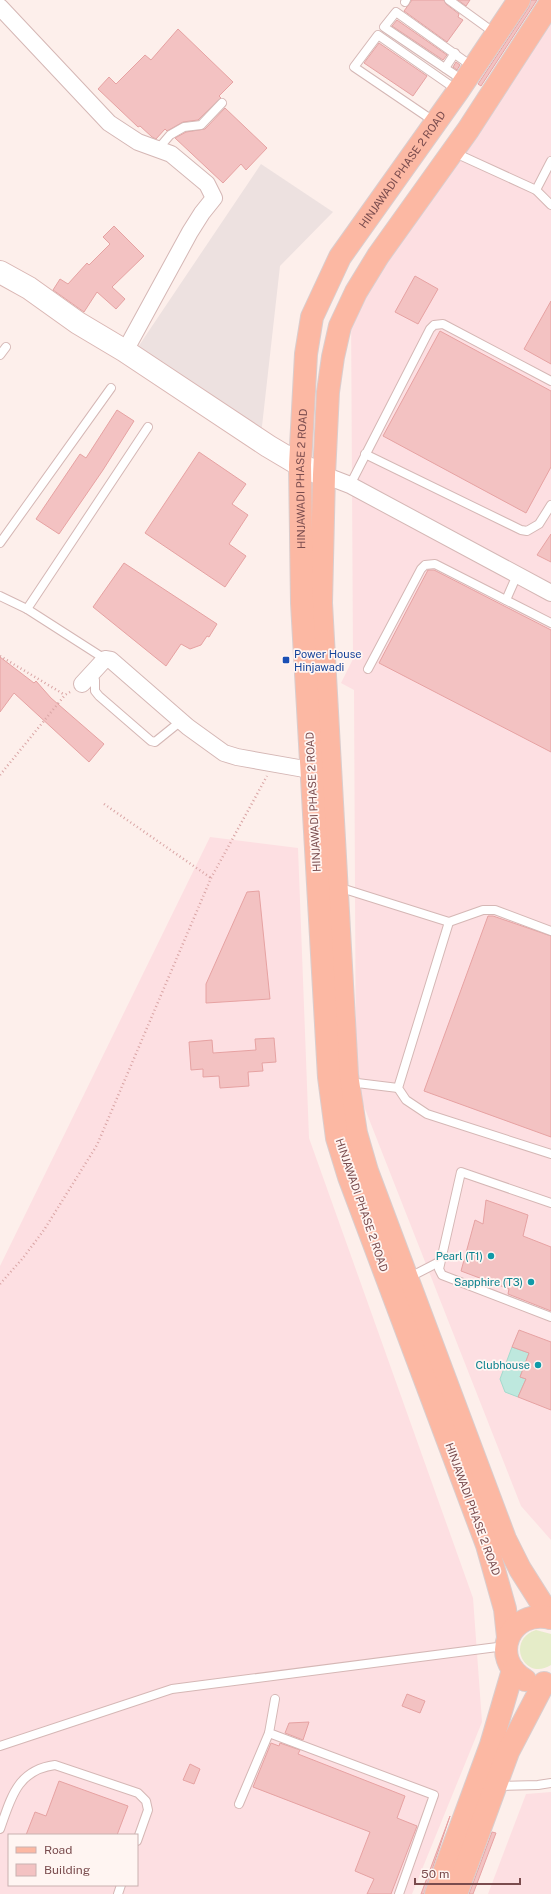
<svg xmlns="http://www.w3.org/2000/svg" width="551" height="1894" font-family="'Public Sans',sans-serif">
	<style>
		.commercial { fill: #fddfe2; fill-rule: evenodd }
		.industrial { fill: #ede1e0 }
		.green { fill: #e5ecc8 }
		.water { fill: #bee8de; stroke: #a4dacd }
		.building { fill: #f3c2c2; stroke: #e6a2a2 }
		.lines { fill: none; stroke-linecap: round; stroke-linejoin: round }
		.lane-casing { stroke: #d5b7b5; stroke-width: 10 }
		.street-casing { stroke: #d5b7b5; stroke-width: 18 }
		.secondary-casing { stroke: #dab7b4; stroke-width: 24 }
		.primary-casing { stroke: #dacdcd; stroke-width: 24 }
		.path { stroke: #d9a4a4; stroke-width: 2.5; stroke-dasharray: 1 3; stroke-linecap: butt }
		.lane { stroke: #fff; stroke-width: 8 }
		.street { stroke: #fff; stroke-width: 16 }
		.secondary { stroke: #fff; stroke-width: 22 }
		.primary { stroke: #fcb8a3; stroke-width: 22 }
		.transit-dot { fill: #1a4fb4; stroke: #fff5f2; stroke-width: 1.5 }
		.culture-dot { fill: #0f9aa8; stroke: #fff5f2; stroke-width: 1.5 }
		.labels { text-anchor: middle; stroke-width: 3.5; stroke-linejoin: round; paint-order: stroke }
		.street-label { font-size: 11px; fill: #7a4c4e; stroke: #fff5f2 }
		.transit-label { font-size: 11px; fill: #164399; stroke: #fff5f2; text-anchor: start }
		.culture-label { font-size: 11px; fill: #0d838f; stroke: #fff5f2; text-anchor: end }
	</style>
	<rect width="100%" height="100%" fill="#fdefeb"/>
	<g class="commercial">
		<polygon points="551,11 551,1540 521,1506 356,1086 354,690 341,683 353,659 351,307"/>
		<path d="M210,837L298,848L309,1138L473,1598L482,1722L412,1894H0V1266ZM9,1835H137V1885H9Z"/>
		<polygon points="551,1792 551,1894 488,1894 526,1794"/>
	</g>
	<polygon class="industrial" points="261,164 333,212 280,266 261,435 134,353"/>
	<path class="green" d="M536,1630L551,1634V1665C524,1682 505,1640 536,1630Z"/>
	<polygon class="water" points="512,1347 529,1353 520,1377 526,1379 518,1397 505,1392 500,1379"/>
	<g class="building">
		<polygon points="412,0 444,0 446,4 459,14 458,17 463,20 447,42 404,11"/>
		<polygon points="458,0 470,0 466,6"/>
		<polygon points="531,0 537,0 481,86 478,84 529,7"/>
		<polygon points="397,20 447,55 443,60 392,26"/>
		<polygon points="178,29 233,82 219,96 221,98 198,120 183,122 167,131 165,129 156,139 152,137 140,126 138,127 98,89 109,77 116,84 145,55 151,60"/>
		<polygon points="379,43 427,76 413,96 364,63"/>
		<polygon points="456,62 460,65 457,70 453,67"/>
		<polygon points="225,108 267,148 246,170 241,164 223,183 175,138 186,132 205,129"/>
		<polygon points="114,226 144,256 112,287 125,299 116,309 97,292 84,312 53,290 60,279 68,284 87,263 89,265 110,244 103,237"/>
		<polygon points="415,276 438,289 418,324 395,312"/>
		<polygon points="551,301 551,364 524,349"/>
		<polygon points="440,331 551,391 551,467 526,513 383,436"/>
		<polygon points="117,410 134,421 103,470 59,534 36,519 80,454 86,458"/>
		<polygon points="199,452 246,484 232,504 248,515 229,544 246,556 225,587 145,533"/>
		<polygon points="551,534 551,562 537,555"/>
		<polygon points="124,563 217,624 209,637 207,636 201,645 190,649 181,644 166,666 93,607"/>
		<polygon points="428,570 434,570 551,630 551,752 379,663"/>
		<polygon points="0,657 34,683 36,681 51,698 104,744 89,762 14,693 0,712"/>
		<polygon points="259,891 270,999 206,1003 206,984 247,892"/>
		<polygon points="488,916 493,916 551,936 551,1137 424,1091"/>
		<polygon points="274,1038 276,1062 262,1063 263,1071 248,1072 249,1086 220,1088 219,1076 203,1077 203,1069 191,1070 189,1042 212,1040 213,1053 256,1050 255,1039"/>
		<polygon points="486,1200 528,1215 523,1236 551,1247 551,1311 508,1294 509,1289 461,1271 475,1220 483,1224"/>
		<polygon points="519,1330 551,1342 551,1410 518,1397 526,1379 520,1377 529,1353 512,1347"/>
		<polygon points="407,1694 425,1701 420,1713 402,1706"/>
		<polygon points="309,1722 303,1740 285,1733 289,1723"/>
		<polygon points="271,1743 279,1746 280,1743 300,1750 298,1754 405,1796 397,1818 417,1826 391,1894 367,1894 374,1879 355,1871 370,1832 253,1787"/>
		<polygon points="190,1764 200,1769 194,1784 183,1780"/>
		<polygon points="59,1781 128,1806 117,1835 26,1835 35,1812 46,1816"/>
		<polygon points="450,1816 424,1894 421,1894"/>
		<polygon points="492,1832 496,1833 473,1894 469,1894"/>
	</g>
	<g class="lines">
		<defs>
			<g id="lane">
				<polyline points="449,0 496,34"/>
				<polyline points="405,2 406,0"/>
				<polyline points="445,68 455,53"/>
				<polyline points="464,81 384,27 396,12 473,67"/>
				<polyline points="435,122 354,67 378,35 457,90"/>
				<polyline points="158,149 170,135 184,127 201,125 222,103"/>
				<polyline points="453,152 536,190 551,205"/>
				<polyline points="536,190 551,161"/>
				<polyline points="0,355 6,347"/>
				<polyline points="365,454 521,530 527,531 539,524 551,505"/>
				<polyline points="350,485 430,329 434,325 443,324 551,381"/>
				<polyline points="0,543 111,388"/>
				<polyline points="0,596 27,609"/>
				<polyline points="506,600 517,575"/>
				<polyline points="105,659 27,609 148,427"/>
				<polyline points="368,669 421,569 425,565 435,564 551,623"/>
				<polyline points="90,675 95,680 95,691 99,696 151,741 155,742 181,721"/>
				<polyline points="338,887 449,922 483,910 495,910 551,931"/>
				<polyline points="449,922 398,1088 406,1100 427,1114 551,1154"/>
				<polyline points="349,1082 398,1088"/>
				<polyline points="551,1203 461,1172 439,1269 442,1275 551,1317"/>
				<polyline points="408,1278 439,1262"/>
				<polyline points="275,1699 269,1733 434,1795 399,1894"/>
				<polyline points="0,1746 172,1689 505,1646"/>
				<polyline points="498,1786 538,1785 551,1783"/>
				<polyline points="239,1804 269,1733"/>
				<path d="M0,1829C11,1798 17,1770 55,1765L138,1793L146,1801L148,1810L137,1841"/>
				<polyline points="118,1894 121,1885"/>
			</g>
			<g id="street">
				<polyline points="0,7 109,123 138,142 171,154 207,184 214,198 202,213 190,232 125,351"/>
				<polyline points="324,475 350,485 551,593"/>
				<polyline points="82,684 105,659 111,660 188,727 224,753 237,757 310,770"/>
			</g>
			<polyline id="secondary" points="0,272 29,288 78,323 125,351 268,446 300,465 324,475"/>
			<g id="primary">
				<polyline points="551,2 468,130 378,256 356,292 340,326 333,357 328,392 324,475 321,603 347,1075 356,1133 367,1171 505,1539 520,1569 551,1618"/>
				<path id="s1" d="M508,1637L505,1609L487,1545L349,1177L337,1138L329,1077L302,603L300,465L306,354L312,317L340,257L458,91L519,0"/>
				<path d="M525,1680C488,1658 510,1608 551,1618"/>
				<polyline points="436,1894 491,1745 513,1670"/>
				<polyline points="456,1894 508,1752 544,1683"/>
			</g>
		</defs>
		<use href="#lane" class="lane-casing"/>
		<use href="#street" class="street-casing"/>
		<use href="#secondary" class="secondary-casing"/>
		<use href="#primary" class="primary-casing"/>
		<g class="path">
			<polyline points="0,656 65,695"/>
			<polyline points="0,775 65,695 70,692"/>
			<polyline points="104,804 211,878"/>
			<polyline points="0,1284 23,1258 44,1230 97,1145 211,878 267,776"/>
		</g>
		<use href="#lane" class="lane"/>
		<use href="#street" class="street"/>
		<use href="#secondary" class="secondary"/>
		<use href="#primary" class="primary"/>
	</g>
	<rect class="transit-dot" x="282" y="656" width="8" height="8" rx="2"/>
	<g class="culture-dot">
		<circle cx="491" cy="1256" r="4"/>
		<circle cx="531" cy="1282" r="4"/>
		<circle cx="538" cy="1365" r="4"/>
	</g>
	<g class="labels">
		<g class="street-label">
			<text dy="4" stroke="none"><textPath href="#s1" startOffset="1525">HINJAWADI PHASE 2 ROAD</textPath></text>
			<text dy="4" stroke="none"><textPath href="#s1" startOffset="1189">HINJAWADI PHASE 2 ROAD</textPath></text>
			<text transform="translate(313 802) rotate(-93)" y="4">HINJAWADI PHASE 2 ROAD</text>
			<text transform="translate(362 1205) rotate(71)" y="4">HINJAWADI PHASE 2 ROAD</text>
			<text transform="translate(473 1509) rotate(70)" y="4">HINJAWADI PHASE 2 ROAD</text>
		</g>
		<g class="transit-label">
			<text x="294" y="658">Power House<tspan x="294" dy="13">Hinjawadi</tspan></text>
		</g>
		<g class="culture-label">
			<text x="483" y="1260">Pearl (T1)</text>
			<text x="523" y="1286">Sapphire (T3)</text>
			<text x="530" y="1369">Clubhouse</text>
		</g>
	</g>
	<rect x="8" y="1834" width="130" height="52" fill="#fff5f2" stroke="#cab1b0"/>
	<rect x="16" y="1847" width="20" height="6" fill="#fcb8a3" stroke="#cab1b0"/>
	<text x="44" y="1854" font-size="12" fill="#7a4c4e">Road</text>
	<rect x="16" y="1864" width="20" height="12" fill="#f3c2c2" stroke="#cab1b0"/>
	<text x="44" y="1874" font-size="12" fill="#7a4c4e">Building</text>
	<path d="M415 1878v6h105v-6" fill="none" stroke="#7a4c4e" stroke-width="2"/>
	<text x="421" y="1878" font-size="12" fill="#7a4c4e" stroke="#fff5f2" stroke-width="3" paint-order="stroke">50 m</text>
</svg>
